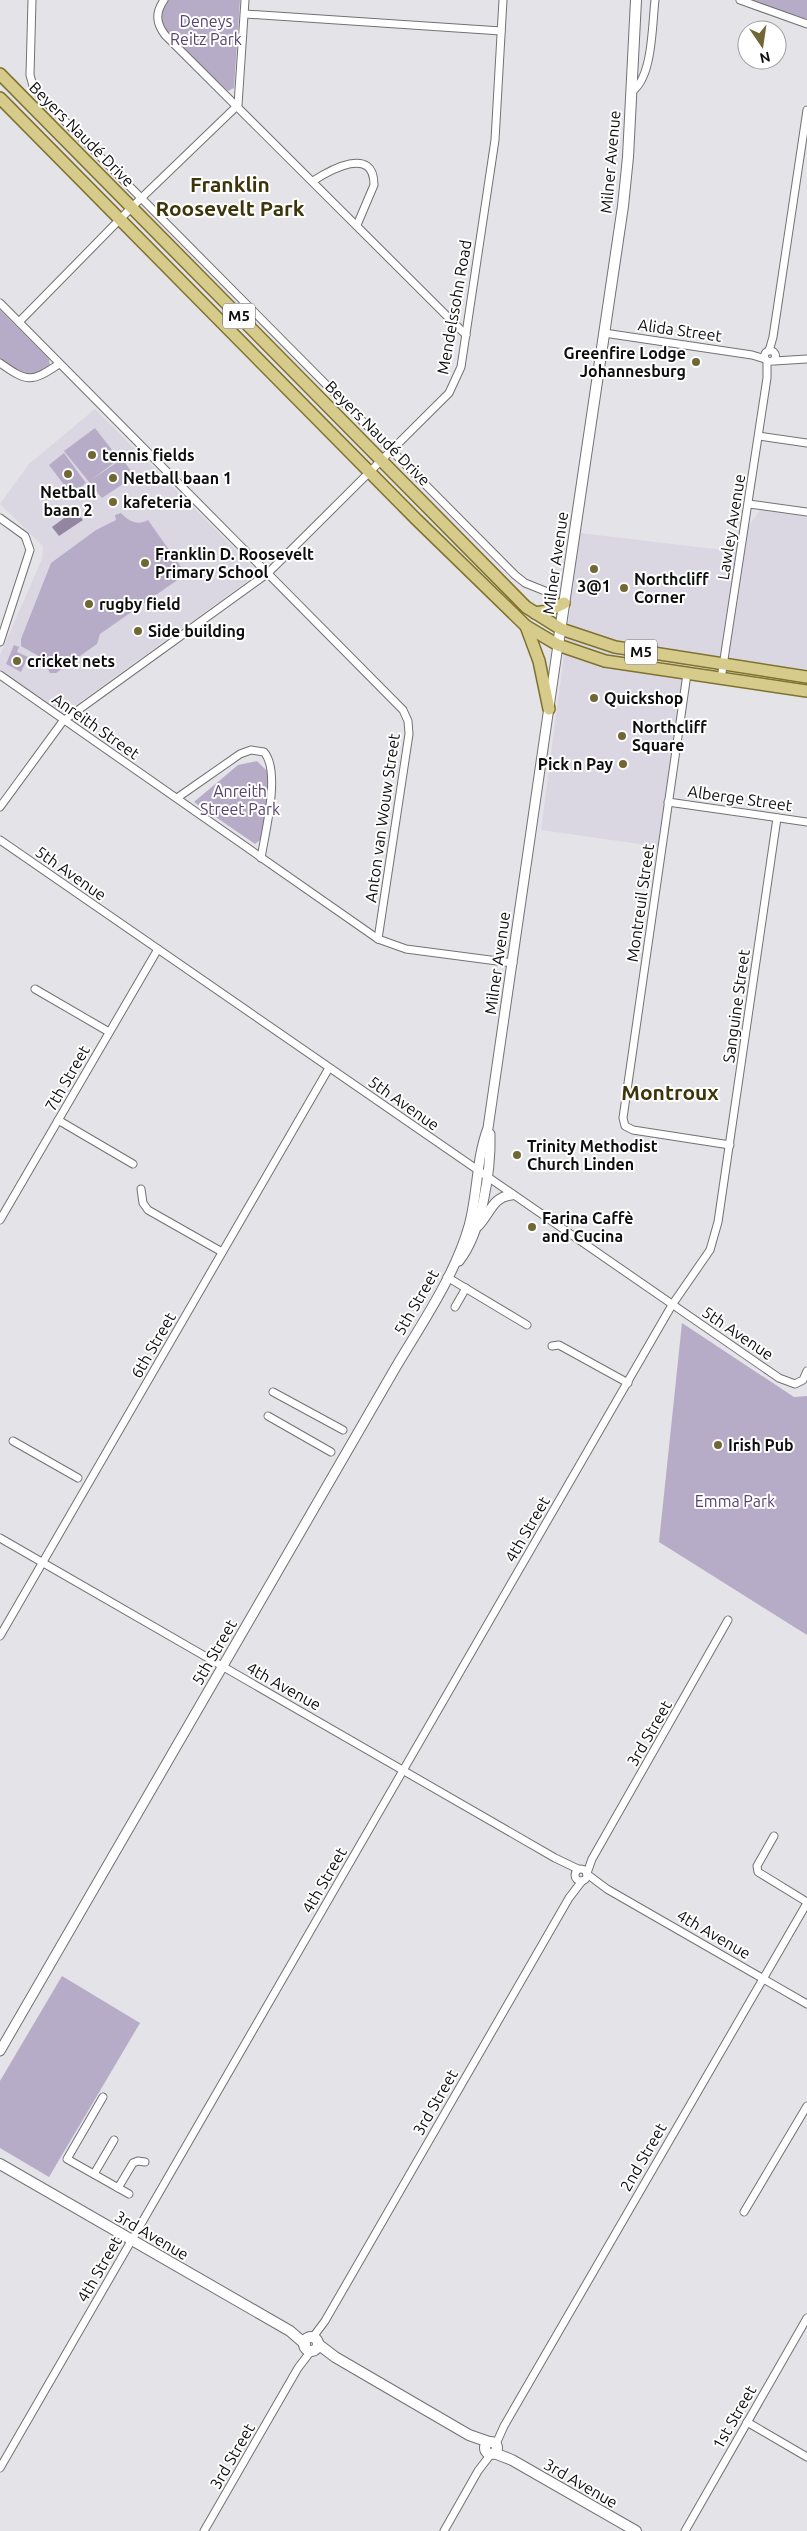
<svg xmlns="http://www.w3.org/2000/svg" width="807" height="2531" font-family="Ubuntu,sans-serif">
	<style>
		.built { fill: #dbd7e2 }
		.green { fill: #b7acc7 }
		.water { fill: #9286a3 }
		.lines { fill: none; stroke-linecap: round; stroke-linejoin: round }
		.minor-casing { stroke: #727174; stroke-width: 9 }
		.tertiary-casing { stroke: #727174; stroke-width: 11 }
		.secondary-casing { stroke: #727174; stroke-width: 12 }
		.primary-casing { stroke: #7f722d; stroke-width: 14 }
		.minor { stroke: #fff; stroke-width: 7 }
		.tertiary { stroke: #fff; stroke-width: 9 }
		.secondary { stroke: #fff; stroke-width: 10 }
		.primary { stroke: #d7cb8b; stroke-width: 11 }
		.poi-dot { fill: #716734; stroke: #fff; stroke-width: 2 }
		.labels { text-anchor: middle; stroke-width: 4; stroke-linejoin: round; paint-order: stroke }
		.shield { fill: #fff; stroke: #565657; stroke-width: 1 }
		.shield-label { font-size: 15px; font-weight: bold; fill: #0e0e0f }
		.park-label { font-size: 16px; fill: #56436f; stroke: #fff }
		.street-label { font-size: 16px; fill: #0e0e0f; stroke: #fff }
		.poi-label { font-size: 16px; font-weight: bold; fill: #0e0e0f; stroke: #fff; text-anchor: start }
		.district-label { font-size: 21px; font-weight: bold; fill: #3d3509; stroke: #fff }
	</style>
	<rect width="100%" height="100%" fill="#e4e3e7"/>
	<g class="built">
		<polygon points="95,409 253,567 253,577 62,715 0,670 0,655 42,559 43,546 0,504 29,464"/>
		<polygon points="760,510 807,517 807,674 689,659 660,847 541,830 580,533 731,551"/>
	</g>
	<g class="green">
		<polygon points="164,0 240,0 234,88 228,91 160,28 159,9"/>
		<polygon points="738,0 807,0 807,24"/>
		<path d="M0,310L49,359L50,366C42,373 35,375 25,376L0,359Z"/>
		<polygon points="95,428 119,459 91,480 122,459 135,476 102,498 64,451"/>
		<polygon points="64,453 86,483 71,494 49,465"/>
		<path d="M121,513C128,521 138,526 148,520L186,574L100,634L97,644L56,673H50L42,658L21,646V639L51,563L96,530L116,520L115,515Z"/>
		<polygon points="14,645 19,647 17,652 28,657 21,672 6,664"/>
		<polygon points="257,761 271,775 264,837 255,844 194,802 238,765"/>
		<polygon points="682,1323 794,1397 807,1396 807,1635 659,1542"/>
		<polygon points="62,1976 140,2023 49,2177 0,2148 0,2081"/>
	</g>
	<polygon class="water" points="75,510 83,520 59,536 52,527"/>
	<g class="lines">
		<defs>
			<g id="minor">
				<polyline points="32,0 30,75 33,86 41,97 515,575 525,583 545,591"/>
				<path d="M164,0C155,13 156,23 165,35L466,335"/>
				<polyline points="740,0 807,24"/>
				<polyline points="245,14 501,31"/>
				<path d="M631,92C653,79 652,24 655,0"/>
				<path d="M313,181C330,170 374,145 374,185L357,225"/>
				<polyline points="0,303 403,710 408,721 409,734 378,939"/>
				<polyline points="19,322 132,207 238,105 245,0"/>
				<polyline points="604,333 752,355 765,359"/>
				<circle cx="770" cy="356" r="5.5"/>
				<polyline points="769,351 773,337 807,110"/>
				<polyline points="774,361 807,359"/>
				<path d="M0,363C27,382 31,383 59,364"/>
				<polyline points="759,436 807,443"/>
				<polyline points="749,504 807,512"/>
				<polyline points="0,518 25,536 30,550 0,642"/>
				<polyline points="687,674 623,1118 625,1126 633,1130 730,1145"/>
				<polyline points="0,675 378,939 406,949 513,963"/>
				<polyline points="721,679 767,378 767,361"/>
				<path d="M177,798L240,754L251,750L264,752C281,771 265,833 261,858"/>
				<polyline points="668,802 807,822"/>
				<polyline points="0,807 63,721 268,573 449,393 461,367 495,140 503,0"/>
				<polyline points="0,840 779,1378 795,1384 803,1380 807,1371"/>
				<polyline points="35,989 109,1032"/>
				<polyline points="58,1120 133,1164"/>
				<polyline points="141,1189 143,1203 148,1210 222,1252"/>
				<polyline points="0,1220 158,949"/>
				<polyline points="447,1277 527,1325"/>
				<polyline points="455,1307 466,1288"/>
				<polyline points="552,1346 559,1345 628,1383"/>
				<polyline points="273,1392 343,1430"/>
				<polyline points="268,1416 331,1452"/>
				<polyline points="13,1441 78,1478"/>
				<polyline points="0,1538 555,1858 578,1869"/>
				<polyline points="0,1636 329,1068"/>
				<polyline points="774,1836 757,1866 758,1872 807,1902"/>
				<circle cx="581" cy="1875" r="6"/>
				<polyline points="587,1873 592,1859 728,1620"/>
				<polyline points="587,1874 607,1889 807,2004"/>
				<polyline points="103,2097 67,2159 129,2194"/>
				<polyline points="94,2174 114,2140"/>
				<polyline points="118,2188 133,2163 138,2161 145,2162"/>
				<polyline points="744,2212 807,2106"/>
				<polyline points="313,2337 325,2321 569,1898 582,1881"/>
				<polyline points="747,2422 807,2457"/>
				<polyline points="496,2444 504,2426 807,1903"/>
				<polyline points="0,2468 672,1305 710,1250 718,1222 777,818"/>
				<polyline points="204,2531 298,2368 311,2351"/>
				<polyline points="444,2531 478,2471 491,2454"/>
				<polyline points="685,2531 807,2318"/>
			</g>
			<g id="tertiary">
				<path d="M478,1226C490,1214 493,1196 512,1195"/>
				<path d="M459,1261C482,1232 491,1170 490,1134"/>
				<path d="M0,2051L393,1372C420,1326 454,1278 469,1226C478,1194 476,1159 488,1128L558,645"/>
			</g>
			<g id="secondary">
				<polyline points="558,645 623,206 628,157 636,0"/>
				<polyline points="0,2164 290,2331 305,2344"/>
				<circle cx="311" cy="2344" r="7"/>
				<polyline points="318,2344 335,2357 469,2435 489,2442"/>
				<circle cx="491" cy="2448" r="6"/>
				<polyline points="494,2453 512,2460 636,2531"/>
			</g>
			<g id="primary">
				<polyline points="0,74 526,607 561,629 615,647 807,677"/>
				<polyline points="0,98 416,519 526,626 558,645 605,661 807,691"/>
				<polyline points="535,613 548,611 564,603"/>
				<polyline points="526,626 539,661 549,709"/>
			</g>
		</defs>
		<use href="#minor" class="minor-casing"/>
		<use href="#tertiary" class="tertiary-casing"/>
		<use href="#secondary" class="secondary-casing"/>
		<use href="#primary" class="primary-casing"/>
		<use href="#minor" class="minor"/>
		<use href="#tertiary" class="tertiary"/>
		<use href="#secondary" class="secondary"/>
		<use href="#primary" class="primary"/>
	</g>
	<g class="poi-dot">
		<circle cx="696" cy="362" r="5"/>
		<circle cx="92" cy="455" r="5"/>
		<circle cx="68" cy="474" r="5"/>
		<circle cx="113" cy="478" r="5"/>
		<circle cx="113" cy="502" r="5"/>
		<circle cx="145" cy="563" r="5"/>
		<circle cx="594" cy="569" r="5"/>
		<circle cx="624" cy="588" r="5"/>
		<circle cx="89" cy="604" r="5"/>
		<circle cx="138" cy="631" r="5"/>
		<circle cx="17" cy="661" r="5"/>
		<circle cx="594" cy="698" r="5"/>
		<circle cx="622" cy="736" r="5"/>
		<circle cx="623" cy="764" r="5"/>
		<circle cx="517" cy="1155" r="5"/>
		<circle cx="532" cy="1227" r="5"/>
		<circle cx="718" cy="1445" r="5"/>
	</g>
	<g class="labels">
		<g class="shield">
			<rect x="223" y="303.5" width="32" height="25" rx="4"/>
			<rect x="625" y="639.5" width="32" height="25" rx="4"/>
		</g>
		<g class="shield-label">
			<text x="239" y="321">M5</text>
			<text x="641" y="657">M5</text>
		</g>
		<g class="park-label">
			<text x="206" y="27">Deneys<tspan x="206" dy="18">Reitz Park</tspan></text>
			<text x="240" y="797">Anreith<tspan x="240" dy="18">Street Park</tspan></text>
			<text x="735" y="1507">Emma Park</text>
		</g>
		<g class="street-label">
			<text transform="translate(82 134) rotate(45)" y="6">Beyers Naudé Drive</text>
			<text transform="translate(610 162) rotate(-85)" y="6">Milner Avenue</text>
			<text transform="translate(454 307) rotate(-80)" y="6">Mendelssohn Road</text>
			<text transform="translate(680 330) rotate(8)" y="6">Alida Street</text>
			<text transform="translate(378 433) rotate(45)" y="6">Beyers Naudé Drive</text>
			<text transform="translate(731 527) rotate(-81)" y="6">Lawley Avenue</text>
			<text transform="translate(555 563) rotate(-82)" y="6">Milner Avenue</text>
			<text transform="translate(96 726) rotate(35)" y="6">Anreith Street</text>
			<text transform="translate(740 798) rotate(8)" y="6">Alberge Street</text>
			<text transform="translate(382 818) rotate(-82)" y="6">Anton van Wouw Street</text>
			<text transform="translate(71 873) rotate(35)" y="6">5th Avenue</text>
			<text transform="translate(640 903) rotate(-82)" y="6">Montreuil Street</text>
			<text transform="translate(497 963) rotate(-82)" y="6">Milner Avenue</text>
			<text transform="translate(736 1006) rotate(-82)" y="6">Sanguine Street</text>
			<text transform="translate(67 1078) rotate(-60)" y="6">7th Street</text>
			<text transform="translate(404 1103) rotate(35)" y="6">5th Avenue</text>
			<text transform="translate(416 1302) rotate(-60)" y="6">5th Street</text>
			<text transform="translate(738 1333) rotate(34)" y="6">5th Avenue</text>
			<text transform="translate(153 1345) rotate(-60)" y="6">6th Street</text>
			<text transform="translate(527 1529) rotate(-60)" y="6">4th Street</text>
			<text transform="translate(214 1652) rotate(-60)" y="6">5th Street</text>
			<text transform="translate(284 1686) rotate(29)" y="6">4th Avenue</text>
			<text transform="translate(649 1733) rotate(-60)" y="6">3rd Street</text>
			<text transform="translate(324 1880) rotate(-60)" y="6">4th Street</text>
			<text transform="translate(714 1934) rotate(30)" y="6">4th Avenue</text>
			<text transform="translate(435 2102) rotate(-60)" y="6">3rd Street</text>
			<text transform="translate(643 2157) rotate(-60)" y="6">2nd Street</text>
			<text transform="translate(152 2235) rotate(30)" y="6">3rd Avenue</text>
			<text transform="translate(99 2269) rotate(-60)" y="6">4th Street</text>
			<text transform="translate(734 2417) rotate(-60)" y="6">1st Street</text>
			<text transform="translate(232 2456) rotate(-60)" y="6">3rd Street</text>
			<text transform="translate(581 2483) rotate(30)" y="6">3rd Avenue</text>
		</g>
		<g class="poi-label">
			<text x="686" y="359" text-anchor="end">Greenfire Lodge<tspan x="686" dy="18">Johannesburg</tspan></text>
			<text x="102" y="461">tennis fields</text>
			<text x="123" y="484">Netball baan 1</text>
			<text x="68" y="498" text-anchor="middle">Netball<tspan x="68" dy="18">baan 2</tspan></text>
			<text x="123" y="508">kafeteria</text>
			<text x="155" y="560">Franklin D. Roosevelt<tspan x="155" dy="18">Primary School</tspan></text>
			<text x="634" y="585">Northcliff<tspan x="634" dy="18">Corner</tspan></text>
			<text x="594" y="592" text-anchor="middle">3@1</text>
			<text x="99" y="610">rugby field</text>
			<text x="148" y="637">Side building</text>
			<text x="27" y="667">cricket nets</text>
			<text x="604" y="704">Quickshop</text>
			<text x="632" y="733">Northcliff<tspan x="632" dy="18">Square</tspan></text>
			<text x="613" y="770" text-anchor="end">Pick n Pay</text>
			<text x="527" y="1152">Trinity Methodist<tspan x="527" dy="18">Church Linden</tspan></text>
			<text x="542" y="1224">Farina Caffè<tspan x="542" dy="18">and Cucina</tspan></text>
			<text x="728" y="1451">Irish Pub</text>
		</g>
		<g class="district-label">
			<text x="230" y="192">Franklin<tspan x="230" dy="24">Roosevelt Park</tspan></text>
			<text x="670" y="1100">Montroux</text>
		</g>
	</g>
	<g transform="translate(762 45) rotate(167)"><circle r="24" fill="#ffffff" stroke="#9f9f9f"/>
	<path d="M0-4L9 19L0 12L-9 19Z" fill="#716734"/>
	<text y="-8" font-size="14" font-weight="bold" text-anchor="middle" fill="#0e0e0f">N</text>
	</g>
</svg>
